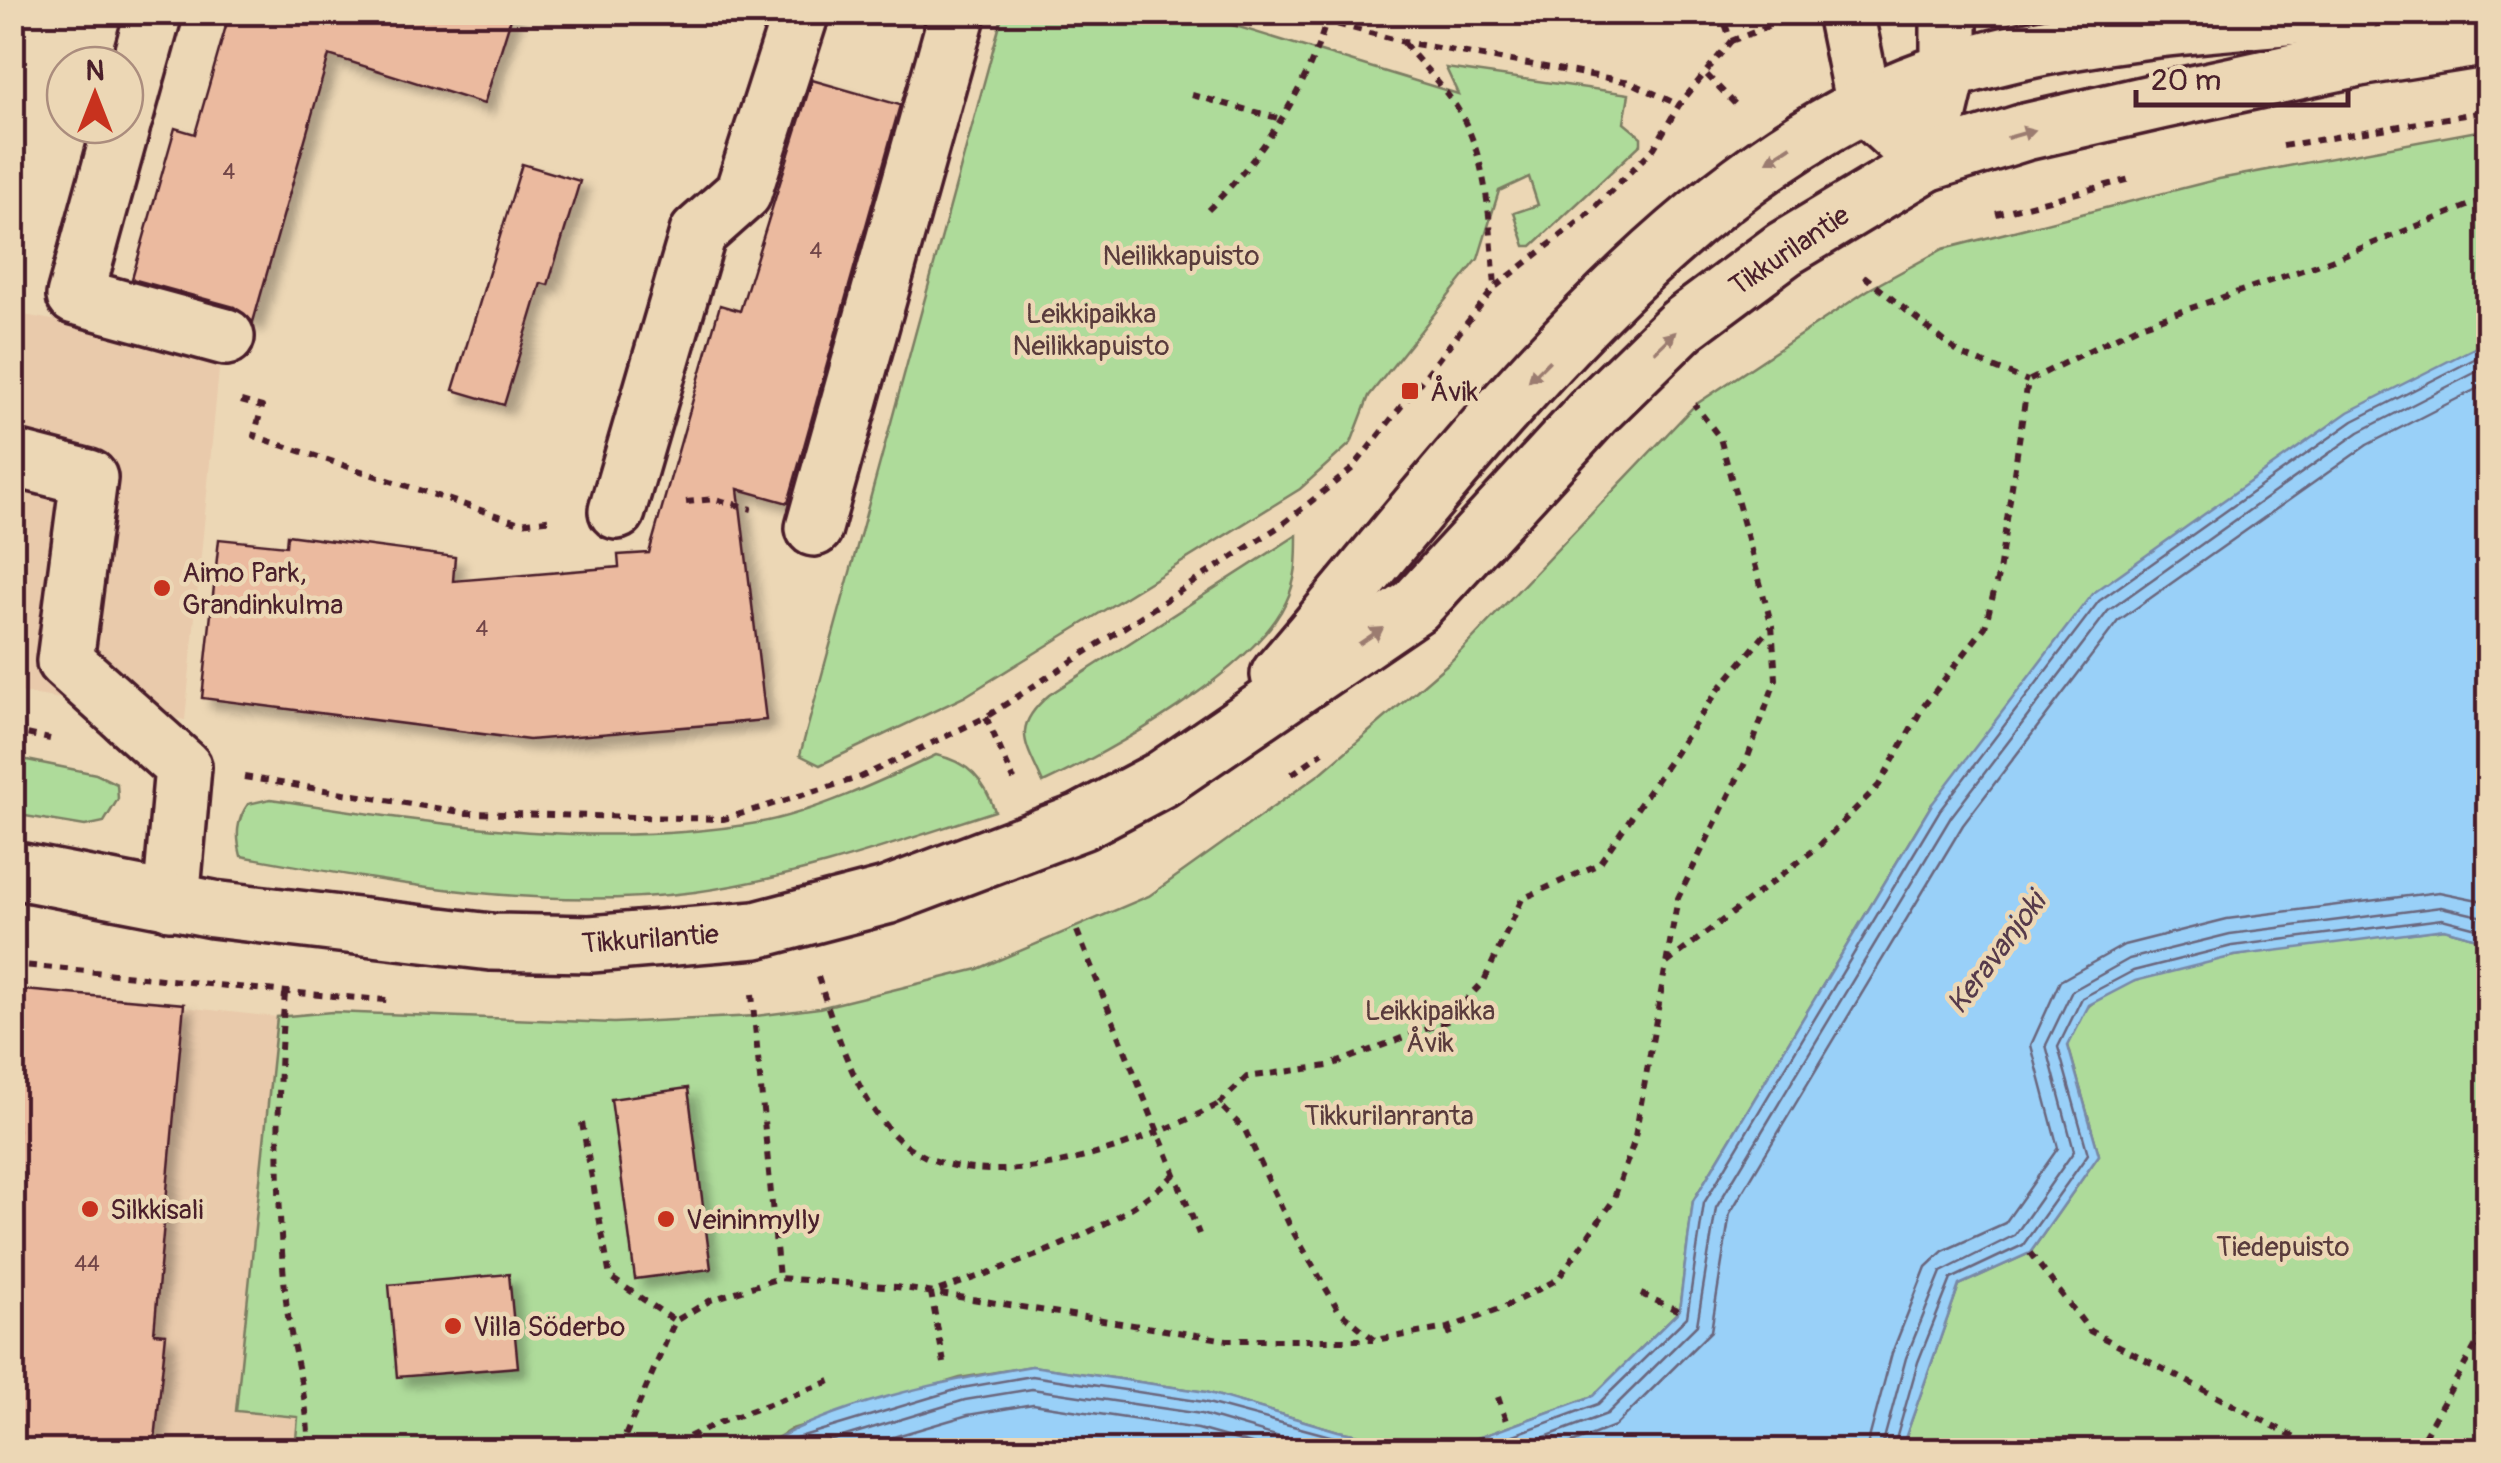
<svg xmlns="http://www.w3.org/2000/svg" width="2501" height="1463" font-family="Pangolin,sans-serif">
	<style>
		.built { fill: #e9caab }
		.green { fill: #aedb9a; stroke: #7c7d62; stroke-width: 2.5 }
		.water { fill: #99d0f8; stroke: #7989a6; stroke-width: 2.5 }
		.lines { fill: none; stroke-linecap: round; stroke-linejoin: round }
		.shore { stroke: #6a667d; stroke-width: 2.5 }
		.building { fill: #ebba9f; stroke: #4a1f2b; stroke-width: 2.5; filter: url(#shadow) }
		.minor-casing { stroke: #4a1f2b; stroke-width: 62 }
		.major-casing { stroke: #4a1f2b; stroke-width: 62 }
		.path { stroke: #4a1f2b; stroke-width: 6; stroke-dasharray: 8 8; stroke-linecap: butt }
		.minor { stroke: #ecd7b5; stroke-width: 55 }
		.major { stroke: #ecd7b5; stroke-width: 55 }
		.oneway { fill: #9b7b70 }
		.poi-dot { fill: #c8321e; stroke: #ecd7b5; stroke-width: 4 }
		.labels { text-anchor: middle; stroke-width: 9; stroke-linejoin: round; paint-order: stroke }
		.number-label { font-size: 22px; fill: #724648 }
		.street-label { font-size: 28px; fill: #4a1f2b; stroke: #ecd7b5 }
		.park-label { font-size: 28px; fill: #593b3c; stroke: #ecd7b5 }
		.poi-label { font-size: 28px; fill: #4a1f2b; stroke: #ecd7b5; text-anchor: start }
		.water-label { font-size: 30px; font-style: italic; fill: #563a4a; stroke: #ecd7b5 }
	</style>
	<defs>
		<filter id="shadow"><feDropShadow dx="9" dy="9" stdDeviation="5" flood-color="#0004"/></filter>
	</defs>
	<rect width="100%" height="100%" fill="#ecd7b5"/>
	<filter id="ink" filterUnits="userSpaceOnUse"><feTurbulence type="fractalNoise" baseFrequency=".01" numOctaves="2"/><feDisplacementMap in="SourceGraphic" scale="20" xChannelSelector="R" yChannelSelector="G"/><feConvolveMatrix kernelMatrix="1 2 1 2 8 2 1 2 1" color-interpolation-filters="sRGB"/></filter>
	<g filter="url(#ink)">
		<g class="built">
			<polygon points="12,313 221,349 185,720 13,691"/>
			<polygon points="13,989 277,1017 236,1410 298,1417 295,1450 13,1450"/>
		</g>
		<g class="green">
			<polygon points="1003,13 1193,13 1458,94 1446,68 1629,94 1624,123 1641,137 1641,144 1532,246 1525,246 1514,213 1538,205 1529,177 1499,191 1478,259 1369,396 1351,443 1300,489 964,697 820,765 800,755"/>
			<polygon points="2488,129 2488,434 1932,804 1693,1201 1679,1311 1593,1396 1445,1450 1432,1450 1338,1431 1206,1392 1032,1366 960,1378 792,1429 757,1450 295,1450 298,1417 236,1411 277,1017 332,1012 614,1023 756,1016 819,1008 978,969 1149,896 1321,773 1451,661 1695,405 1868,290 1943,249 2219,179"/>
			<path d="M1297,535C1297,559 1297,580 1286,602C1255,670 1110,752 1043,783C1025,742 1011,728 1049,695Z"/>
			<path d="M936,755C969,762 984,780 995,811C896,843 798,878 695,892C542,912 391,883 241,856C236,836 236,821 248,804L270,799C431,823 594,851 757,823C811,814 886,779 936,755Z"/>
			<polygon points="12,757 96,774 117,784 118,799 104,822 85,826 13,814"/>
			<path d="M2444,929L2488,941V1450H1901L1959,1285L2030,1253L2099,1155L2068,1045C2074,1034 2080,1013 2090,1005C2146,955 2365,939 2444,929Z"/>
		</g>
		<g class="water">
			<polygon points="2488,341 2488,941 2444,929 2234,956 2135,981 2089,1005 2068,1046 2099,1155 2030,1253 1959,1285 1901,1450 1445,1450 1593,1396 1679,1311 1693,1201 1932,804 2092,594 2348,412"/>
			<path d="M1032,1366L1206,1392L1338,1431L1432,1450H757C832,1403 944,1381 1032,1366Z"/>
		</g>
		<g class="lines">
			<g class="shore">
				<polyline points="776,1450 796,1438 962,1388 1032,1376 1204,1402 1382,1450"/>
				<polyline points="799,1450 965,1400 1032,1389 1201,1414 1324,1450"/>
				<polyline points="849,1450 968,1415 1033,1404 1198,1429 1273,1450"/>
				<polyline points="1473,1450 1598,1404 1687,1317 1704,1203 1940,810 2099,601 2353,421 2488,352"/>
				<polyline points="1510,1450 1607,1414 1697,1325 1716,1208 1951,817 2108,611 2359,432 2488,366"/>
				<polyline points="1554,1450 1615,1426 1711,1331 1730,1213 1963,825 2118,621 2367,445 2488,383"/>
				<polyline points="1866,1450 1892,1353 1926,1267 1943,1251 2005,1223 2058,1148 2031,1045 2060,981 2124,945 2227,919 2439,892 2488,902"/>
				<polyline points="1881,1450 1906,1358 1941,1272 2015,1235 2074,1151 2046,1045 2072,991 2129,959 2230,934 2441,907 2488,918"/>
				<polyline points="1893,1450 1918,1362 1951,1279 2023,1245 2088,1154 2058,1047 2082,998 2133,971 2232,946 2442,919 2488,931"/>
			</g>
		</g>
		<g class="building">
			<polygon points="230,12 513,12 484,104 329,55 253,322 234,307 132,279 175,128 195,134"/>
			<polygon points="812,80 900,105 788,503 738,489 766,720 529,740 202,698 219,539 286,546 287,535 455,557 453,581 619,567 618,555 649,553 720,305 740,311"/>
			<polygon points="522,164 580,181 548,285 541,283 504,405 453,390"/>
			<polygon points="12,989 184,1004 154,1333 166,1334 154,1450 12,1450 12,1193 18,1130 12,1130"/>
			<polygon points="688,1088 711,1269 635,1279 611,1099"/>
			<polygon points="509,1274 518,1367 397,1377 389,1285"/>
		</g>
		<g class="lines">
			<defs>
				<g id="minor">
					<polyline points="1845,12 1864,105 1927,163 1949,71 1949,12"/>
					<polyline points="125,116 154,12"/>
					<polyline points="122,125 75,296 226,337"/>
					<polyline points="12,458 89,478 65,661 183,767 171,902"/>
					<polyline points="617,511 698,233 743,193 801,12"/>
					<polyline points="814,528 958,12"/>
				</g>
				<g id="major">
					<path d="M1279,675C1456,469 1681,153 1949,71C2077,31 2218,22 2352,12"/>
					<polyline points="12,870 213,909 491,942 591,944 756,930 886,896 1081,822 1162,779 1415,606 1595,410 1682,325 1784,249 1927,163 2025,132 2160,101 2359,58 2488,37"/>
				</g>
			</defs>
			<use href="#minor" class="minor-casing"/>
			<use href="#major" class="major-casing"/>
			<g class="path">
				<polyline points="1291,12 1404,42 1630,82 1679,105"/>
				<polyline points="1731,41 1783,21"/>
				<path d="M1404,43C1422,65 1444,87 1459,111C1489,162 1490,228 1495,286"/>
				<polyline points="1707,75 1738,107"/>
				<polyline points="1192,95 1281,119"/>
				<polyline points="2283,146 2488,111"/>
				<path d="M1208,210C1263,155 1308,89 1329,12"/>
				<polyline points="1996,214 2134,178"/>
				<polyline points="1864,276 1960,354 2028,381"/>
				<polyline points="241,401 262,407 254,436 520,523 554,519"/>
				<polyline points="686,502 715,499 752,509"/>
				<polyline points="986,717 1014,780"/>
				<polyline points="12,731 50,739"/>
				<polyline points="1292,774 1323,752"/>
				<polyline points="244,777 467,813 724,819 861,777 986,717 1280,526 1352,469 1495,287 1585,217 1654,148 1679,105 1731,41 1721,12"/>
				<polyline points="1077,931 1199,1234"/>
				<polyline points="1667,963 1819,846 1879,785 1923,707 1985,627 1999,572 2028,381 2138,326 2326,262 2488,198"/>
				<path d="M12,964C138,975 262,992 387,1000"/>
				<path d="M818,977C835,1028 855,1096 894,1135C971,1211 1139,1146 1219,1104L1245,1130L1290,1226L1339,1311L1375,1340L1448,1328L1503,1308L1558,1279L1613,1201L1634,1142L1678,898L1748,757L1776,679L1772,626L1720,438L1694,404"/>
				<path d="M285,994C276,1094 276,1199 286,1300C291,1351 310,1398 308,1450"/>
				<polyline points="752,994 779,1278"/>
				<polyline points="1219,1104 1247,1077 1328,1066 1447,1021 1484,981 1522,899 1599,864 1719,689 1771,627"/>
				<polyline points="582,1123 610,1277 675,1321"/>
				<polyline points="2030,1253 2090,1331 2320,1450"/>
				<polyline points="1641,1294 1679,1311"/>
				<polyline points="1448,1328 1453,1341"/>
				<path d="M944,1363L931,1293C1016,1263 1111,1235 1177,1172"/>
				<polyline points="1498,1397 1508,1427"/>
				<polyline points="619,1450 675,1321 711,1300 779,1278 897,1287 1227,1340 1373,1340"/>
				<polyline points="660,1450 721,1422 831,1381"/>
				<polyline points="2416,1450 2488,1324"/>
			</g>
			<use href="#minor" class="minor"/>
			<use href="#major" class="major"/>
		</g>
		<defs><path id="oneway-solid" d="M-6-.8H1V-3.2L6.5 0L1 3.2V.8H-6Z" transform="scale(2.5)"/></defs>
		<g class="oneway">
			<use href="#oneway-solid" transform="translate(2021 134) rotate(-16)"/>
			<use href="#oneway-solid" transform="translate(1779 154) rotate(147)"/>
			<use href="#oneway-solid" transform="translate(1665 342) rotate(-44)"/>
			<use href="#oneway-solid" transform="translate(1539 371) rotate(135)"/>
			<use href="#oneway-solid" transform="translate(1371 636) rotate(-34)"/>
		</g>
	</g>
	<g class="poi-dot">
		<rect x="1400" y="381" width="20" height="20" rx="5"/>
		<circle cx="162" cy="588" r="10"/>
		<circle cx="90" cy="1209" r="10"/>
		<circle cx="666" cy="1219" r="10"/>
		<circle cx="453" cy="1326" r="10"/>
	</g>
	<g class="labels">
		<g class="number-label">
			<text x="229" y="179">4</text>
			<text x="816" y="258">4</text>
			<text x="482" y="636">4</text>
			<text x="87" y="1271">44</text>
		</g>
		<g class="street-label">
			<text transform="translate(1789 250) rotate(-34)" y="10">Tikkurilantie</text>
			<text transform="translate(650 938) rotate(-4)" y="10">Tikkurilantie</text>
		</g>
		<g class="park-label">
			<text x="1181" y="265">Neilikkapuisto</text>
			<text x="1091" y="323">Leikkipaikka<tspan x="1091" dy="32">Neilikkapuisto</tspan></text>
			<text x="1430" y="1020">Leikkipaikka<tspan x="1430" dy="32">Åvik</tspan></text>
			<text x="1389" y="1125">Tikkurilanranta</text>
			<text x="2283" y="1256">Tiedepuisto</text>
		</g>
		<g class="poi-label">
			<text x="1430" y="401">Åvik</text>
			<text x="182" y="582">Aimo Park,<tspan x="182" dy="32">Grandinkulma</tspan></text>
			<text x="110" y="1219">Silkkisali</text>
			<text x="686" y="1229">Veininmylly</text>
			<text x="473" y="1336">Villa Söderbo</text>
		</g>
		<g class="water-label">
			<text transform="translate(1996 953) rotate(-53)" y="10">Keravanjoki</text>
		</g>
	</g>
	<rect width="2501" height="1463" fill="none" stroke="#ecd7b5" stroke-width="50"/>
	<rect x="25" y="25" width="2451" height="1413" fill="none" stroke="#4a1f2b" stroke-width="4" filter="url(#ink)"/>
	<g transform="translate(95 95)"><circle r="48" fill="#ecd7b5" stroke="#ab8d7e" stroke-width="2.5"/>
	<path d="M0-8L18 38L0 25L-18 38Z" fill="#c8321e"/>
	<text y="-15" font-size="28" font-weight="bold" text-anchor="middle" fill="#4a1f2b">N</text>
	</g>
	<path d="M2136 90v15h212v-15" fill="none" stroke="#4a1f2b" stroke-width="5"/>
	<text x="2151" y="90" font-size="30" fill="#4a1f2b" stroke="#ecd7b5" stroke-width="8" paint-order="stroke">20 m</text>
</svg>
